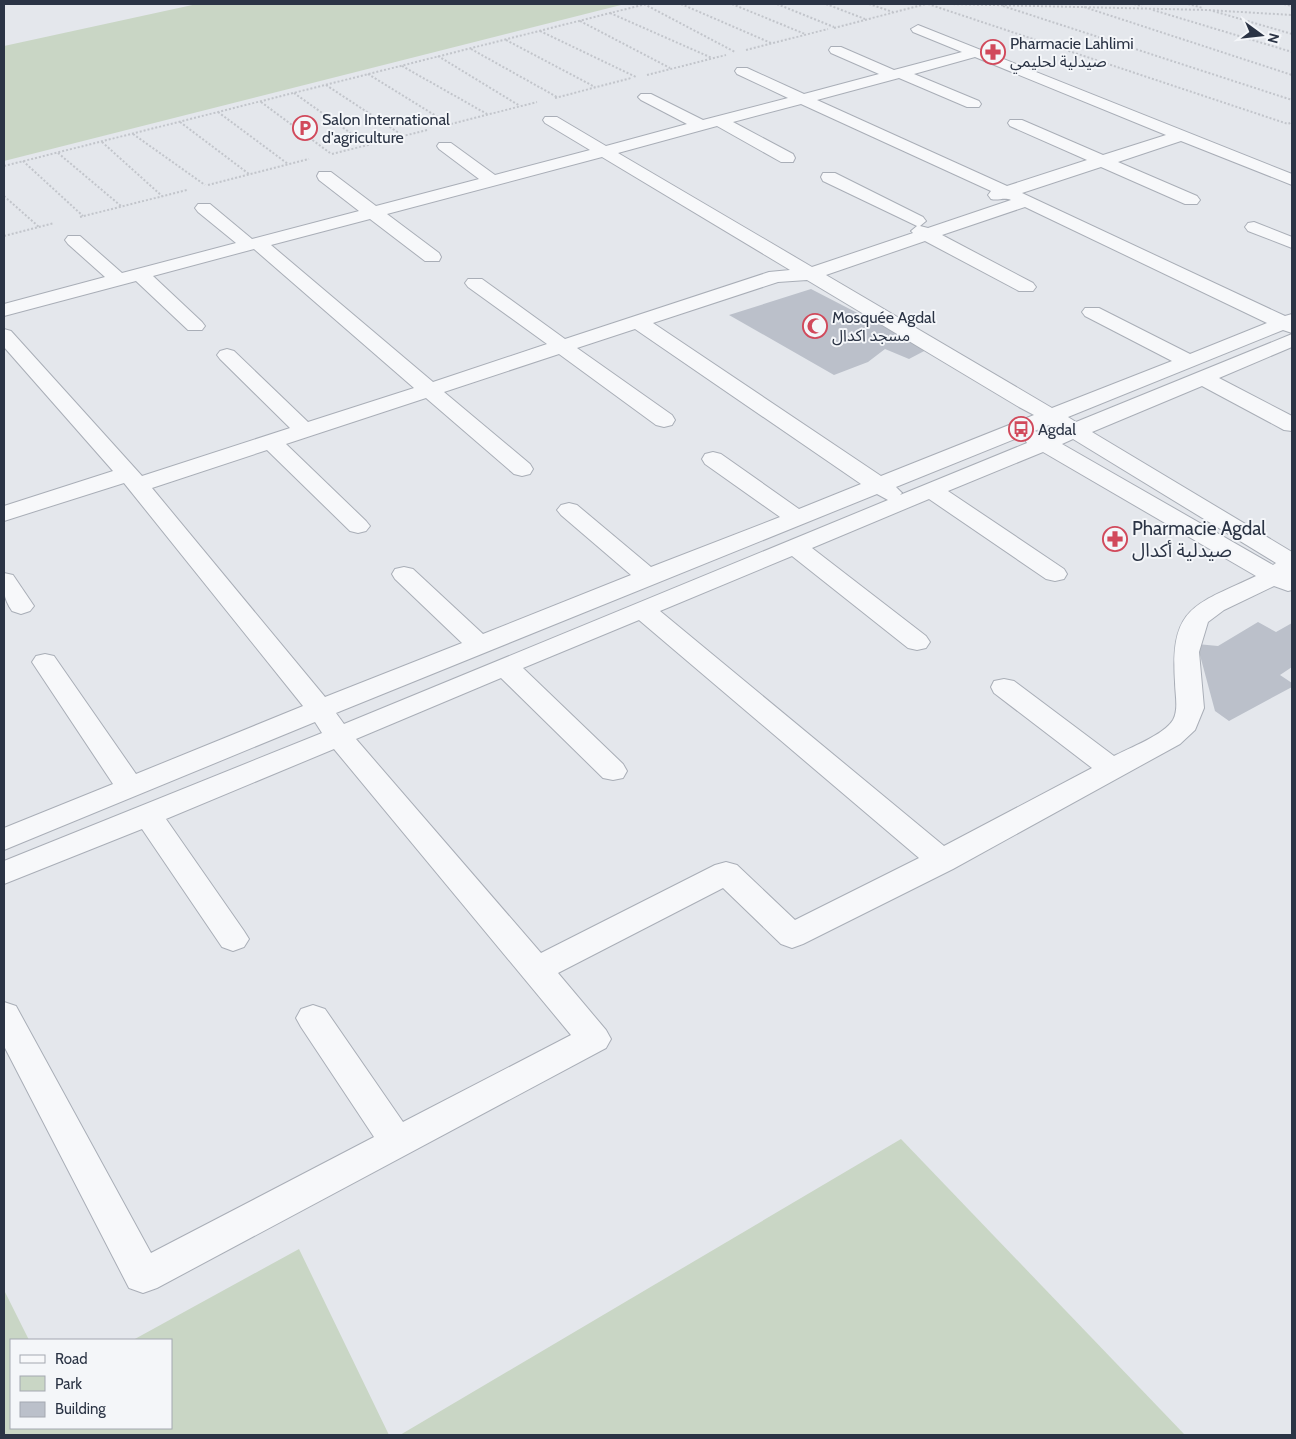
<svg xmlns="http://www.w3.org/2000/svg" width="1296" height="1439" font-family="Cabin,'Noto Sans Arabic',sans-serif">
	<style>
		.green { fill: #c9d6c5 }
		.building { fill: #bbc0ca }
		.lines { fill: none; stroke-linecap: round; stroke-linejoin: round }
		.minor-casing { stroke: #a9aeb7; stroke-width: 2 }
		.path { stroke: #c2c5cb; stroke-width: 2; stroke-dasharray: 2 2; stroke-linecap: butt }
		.minor { fill: #f7f8fa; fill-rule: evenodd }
		.labels { text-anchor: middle; stroke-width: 4; stroke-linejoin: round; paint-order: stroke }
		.far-poi-label { font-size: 16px; fill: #2b3445; stroke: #f4f6f9; text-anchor: start }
		.poi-label { font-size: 19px; fill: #2b3445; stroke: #f4f6f9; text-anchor: start }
	</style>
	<rect width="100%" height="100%" fill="#e4e7ec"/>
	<g class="green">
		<polygon points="197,4 625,4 4,161 4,46"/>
		<polygon points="901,1139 1185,1435 400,1435"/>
		<polygon points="299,1249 389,1435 4,1435 4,1290 29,1340 11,1340 11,1428 171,1428 171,1340 133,1340"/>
	</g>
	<g class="building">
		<polygon points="811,289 902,336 928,349 909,359 885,349 868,362 834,375 729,315"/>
		<polygon points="1258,622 1276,632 1292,623 1292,667 1280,675 1292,683 1292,687 1229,721 1215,711 1197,644 1218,646"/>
	</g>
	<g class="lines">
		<defs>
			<g id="minor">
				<path d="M918,25L1292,174V185L1181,141L1118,162L1197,196L1200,200L1197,204H1185L1101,167L1022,193L1285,316L1292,314V333L1283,330L1068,417L1076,422L1292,334V347L1219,378L1292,416V431L1284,430L1202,386L1092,432L1292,552V590L1288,591L1274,586L1224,610L1208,622L1199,652L1204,708L1195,730L1180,744L953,869L803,944L792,948L781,944L723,888L558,973L606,1030L611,1039L606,1048L157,1288L143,1293L129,1288L4,1046V1002L16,1006L151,1253L374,1137L301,1027L296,1018L301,1009L313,1005L325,1009L403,1122L571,1035L334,749L166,819L244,931L249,939L244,947L233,951L222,947L142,829L4,884V861L322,733L315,722L4,850V828L113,784L32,662L36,656L45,654L54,656L136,774L303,706L124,483L4,521V506L113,471L4,347V329L11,331L142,476L290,428L220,359L217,355L220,351L227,349L234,351L308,422L414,388L254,249L153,276L202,322L205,326L202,330H188L136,281L4,316V304L105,277L68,244L65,240L68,236H80L122,273L236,243L198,212L195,208L198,204H210L252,239L359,211L319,180L317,176L319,172H331L376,206L479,179L439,149L437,146L439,143H451L495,175L590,150L545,123L543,120L545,117H557L606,146L687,124L641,100L638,97L641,94H651L703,120L788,98L737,74L735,71L737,68H747L804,94L879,74L831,53L829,50L831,47H841L894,70L962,52L913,32L911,29ZM975,57L1166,135L1103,155L1022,120H1010L1008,123L1010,126L1087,160L1007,186L817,100L899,78L967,107H979L981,104L979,101L914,74ZM801,104L991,191L988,195L991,199C998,201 1004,197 1011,200L928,228L920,226L926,221L923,217L835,173H823L821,177L823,181L917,226L911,231L913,233L812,267L618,153L717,126L781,162H793L795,158L793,154L733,122ZM602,157L790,270L769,272L565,339L482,279H468L465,283L468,287L547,344L433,382L271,245L370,219L425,261H439L441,257L439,253L387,214ZM1025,207L1267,323L1190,354L1099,308H1085L1082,312L1085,316L1172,361L1052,408L826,275L925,241L1019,291H1033L1036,287L1033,283L942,235ZM807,280L1019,407L1034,415L881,476L653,323L778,282ZM635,329L861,484L799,509L721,454L713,452L705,454L702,459L705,464L780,517L651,567L577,505L569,503L561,505L557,510L561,515L631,575L483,634L413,569L404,567L395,569L392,574L395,579L462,643L325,697L152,488L267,450L350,531L358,533L366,531L370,526L366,521L286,444L426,398L514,474L522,476L530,474L533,469L530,464L444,392L559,354L656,425L664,427L672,425L675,420L672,415L577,348ZM1049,425L1058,430L1046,435L1035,431L1030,433ZM1027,434L1024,438L1027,443L900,495L902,493L896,487ZM1073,439L1276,563L1273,565L1062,444ZM1043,452L1256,576C1195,605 1170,606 1175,682C1175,694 1179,709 1173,720C1164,735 1129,748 1114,756L1014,681L1004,679L994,681L991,687L994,693L1092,768L944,846L660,611L792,556L908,648L917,650L926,648L930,642L926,636L812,548L929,499L1046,579L1055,581L1064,579L1067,574L1064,569L948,491ZM877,494L888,500L344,724L336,713ZM639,620L919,858L795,920L737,865L726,862L715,865L541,953L356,739L501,678L603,778L613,780L623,778L627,771L623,764L523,668Z"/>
				<polygon points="1254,222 1292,237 1292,248 1248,231 1245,227 1248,223"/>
				<path d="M4,573L13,575L34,606L30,611L21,614L12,611C3,598 3,588 4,573Z"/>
			</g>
		</defs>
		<use href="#minor" class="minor-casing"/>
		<g class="path">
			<polyline points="644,4 735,52"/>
			<polyline points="681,4 771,43"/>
			<polyline points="732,4 805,34"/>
			<polyline points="777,4 834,27"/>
			<polyline points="826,4 865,19"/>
			<polyline points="869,4 893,12"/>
			<polyline points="928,4 1288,124 1292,122"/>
			<polyline points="949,4 1207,10 1292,15"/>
			<polyline points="1134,4 1142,6"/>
			<polyline points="1188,4 1203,8"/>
			<polyline points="1284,4 1292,6"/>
			<polyline points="1003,6 1292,100"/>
			<polyline points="1084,7 1292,75"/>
			<polyline points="1153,10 1292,52"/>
			<polyline points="1213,11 1292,34"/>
			<polyline points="610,13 712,58"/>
			<polyline points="580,21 670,68"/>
			<polyline points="834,28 926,4"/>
			<polyline points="540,31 636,77"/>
			<polyline points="506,40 595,87"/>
			<polyline points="471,49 557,97"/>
			<polyline points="746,50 828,29"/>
			<polyline points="438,56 520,106"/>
			<polyline points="402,66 487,114"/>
			<polyline points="368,74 449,124"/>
			<polyline points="647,75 726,55"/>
			<polyline points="326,85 402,135"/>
			<polyline points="294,93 366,144"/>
			<polyline points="555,98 631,78"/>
			<polyline points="261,102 330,153"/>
			<polyline points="218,112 288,164"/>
			<polyline points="180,122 249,174"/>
			<polyline points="451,124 537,102"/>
			<polyline points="133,134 205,185"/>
			<polyline points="102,142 162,196"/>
			<polyline points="58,153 121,206"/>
			<polyline points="332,154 427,130"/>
			<polyline points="23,161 83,216"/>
			<polyline points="4,166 646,4"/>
			<polyline points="208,185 309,159"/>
			<polyline points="4,196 39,227"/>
			<polyline points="80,217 187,190"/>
			<polyline points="4,236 54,223"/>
		</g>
		<use href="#minor" class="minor"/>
	</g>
	<defs>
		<symbol id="pharmacy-ring" viewBox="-11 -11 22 22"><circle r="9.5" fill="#f4f6f9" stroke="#d1495b" stroke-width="1.5"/><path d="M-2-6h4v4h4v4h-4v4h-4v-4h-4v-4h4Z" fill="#d1495b"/></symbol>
		<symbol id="parking-ring" viewBox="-11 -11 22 22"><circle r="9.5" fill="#f4f6f9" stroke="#d1495b" stroke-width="1.5"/><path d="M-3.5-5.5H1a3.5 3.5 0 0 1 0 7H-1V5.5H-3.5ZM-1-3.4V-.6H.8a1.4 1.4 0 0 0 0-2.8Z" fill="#d1495b"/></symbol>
		<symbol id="mosque-ring" viewBox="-11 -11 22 22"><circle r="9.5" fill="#f4f6f9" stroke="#d1495b" stroke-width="1.5"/><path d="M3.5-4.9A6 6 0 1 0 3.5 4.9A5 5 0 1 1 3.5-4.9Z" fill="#d1495b"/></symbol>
		<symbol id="bus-ring" viewBox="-11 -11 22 22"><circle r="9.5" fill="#f4f6f9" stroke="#d1495b" stroke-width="1.5"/><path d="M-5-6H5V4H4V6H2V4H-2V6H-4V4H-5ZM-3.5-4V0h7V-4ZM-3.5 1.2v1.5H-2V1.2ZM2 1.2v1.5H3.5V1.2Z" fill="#d1495b"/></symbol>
	</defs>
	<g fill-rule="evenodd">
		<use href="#pharmacy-ring" x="979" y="38" width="28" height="28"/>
		<use href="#parking-ring" x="291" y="114" width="28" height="28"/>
		<use href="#mosque-ring" x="801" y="312" width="28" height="28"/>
		<use href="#bus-ring" x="1007" y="415" width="28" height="28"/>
		<use href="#pharmacy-ring" x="1101" y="525" width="28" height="28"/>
	</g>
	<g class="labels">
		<g class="far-poi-label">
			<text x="1010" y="49">Pharmacie Lahlimi<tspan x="1010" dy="18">صيدلية لحليمي</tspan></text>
			<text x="322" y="125">Salon International<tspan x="322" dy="18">d'agriculture</tspan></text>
			<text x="832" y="323">Mosquée Agdal<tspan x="832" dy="18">مسجد اكدال</tspan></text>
			<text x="1038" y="435">Agdal</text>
		</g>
		<g class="poi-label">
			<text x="1132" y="535">Pharmacie Agdal<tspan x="1132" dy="22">صيدلية أكدال</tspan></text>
		</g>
	</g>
	<rect width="1296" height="1439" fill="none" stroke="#2b3445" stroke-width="10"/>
	<rect x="10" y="1339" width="162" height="90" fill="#f4f6f9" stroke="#a4a8b1"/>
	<rect x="20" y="1355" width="25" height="8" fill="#f7f8fa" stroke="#a4a8b1"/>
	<text x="55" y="1364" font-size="15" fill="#2b3445">Road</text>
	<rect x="20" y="1376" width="25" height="15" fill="#c9d6c5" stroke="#a4a8b1"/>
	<text x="55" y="1389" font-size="15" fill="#2b3445">Park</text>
	<rect x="20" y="1402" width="25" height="15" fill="#bbc0ca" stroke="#a4a8b1"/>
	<text x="55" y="1414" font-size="15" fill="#2b3445">Building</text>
	<g transform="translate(1261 35) rotate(105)" stroke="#f4f6f9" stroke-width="4" paint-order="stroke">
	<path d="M0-4L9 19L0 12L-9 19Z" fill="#2b3445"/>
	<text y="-8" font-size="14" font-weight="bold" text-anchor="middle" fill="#2b3445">N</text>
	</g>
</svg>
